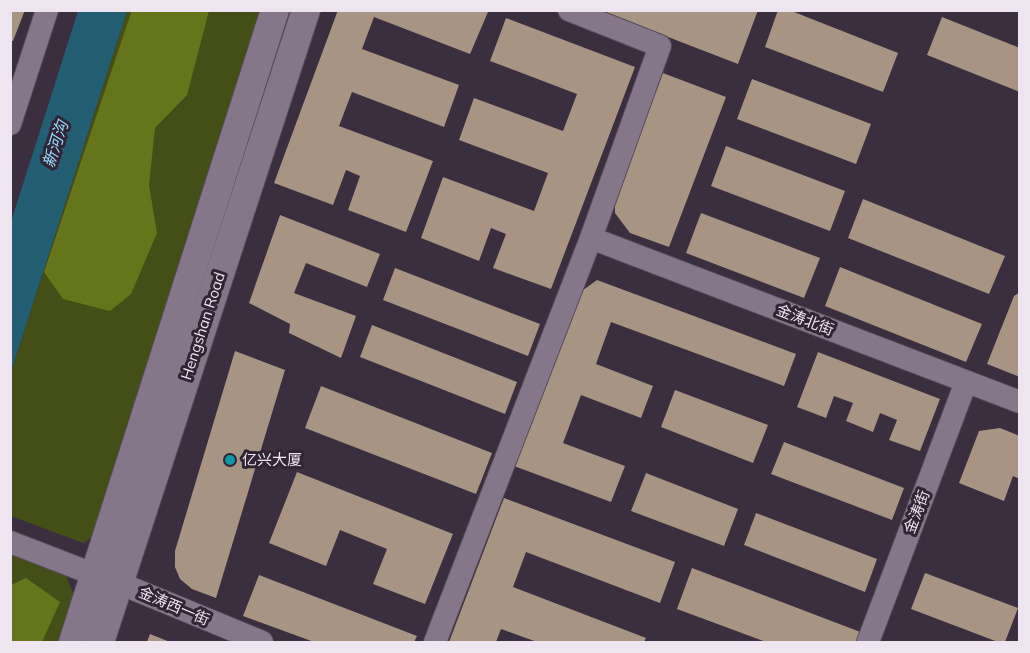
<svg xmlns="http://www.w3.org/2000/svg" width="1030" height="653" font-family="Mulish,'Noto Sans SC',sans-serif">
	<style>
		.green { fill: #444f17 }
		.forest { fill: #65751b }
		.water { fill: #235e72 }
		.building { fill: #a79482 }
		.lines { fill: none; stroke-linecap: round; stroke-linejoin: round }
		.minor-casing { stroke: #574c5a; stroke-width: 24 }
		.tertiary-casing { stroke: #574c5a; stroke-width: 30 }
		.minor { stroke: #857689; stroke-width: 22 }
		.tertiary { stroke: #857689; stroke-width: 28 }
		.culture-dot { fill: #0f9aa8; stroke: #312434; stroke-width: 2 }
		.labels { text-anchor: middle; stroke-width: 6; stroke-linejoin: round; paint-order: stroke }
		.street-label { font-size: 15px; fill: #eee5f0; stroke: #312434 }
		.poi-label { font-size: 15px; fill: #eee5f0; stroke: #312434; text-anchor: start }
		.water-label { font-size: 16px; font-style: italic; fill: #94e1fe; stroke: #312434 }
	</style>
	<rect width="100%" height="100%" fill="#3b2e3f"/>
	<g class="green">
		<polygon points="127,11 263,11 100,532 83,543 11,516 11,372"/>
		<polygon points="11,554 65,573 75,598 61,642 11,642"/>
	</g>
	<g class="forest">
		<polygon points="132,10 209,11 187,95 155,128 149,185 157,233 131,294 110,311 63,299 44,272"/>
		<polygon points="26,578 60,602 42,642 11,642 11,585"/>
	</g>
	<polygon class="water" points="78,11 127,11 11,372 11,222"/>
	<g class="building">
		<polygon points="10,10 25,10 13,41 10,40"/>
		<polygon points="338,10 488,12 470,54 374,17 362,49 459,85 444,127 352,92 339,126 433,161 406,232 348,210 360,176 346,170 333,205 274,183"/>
		<polygon points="598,10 758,10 738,64"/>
		<polygon points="778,10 789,10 898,53 883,92 765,47"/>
		<polygon points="942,17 1020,48 1020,92 927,55"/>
		<polygon points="506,18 635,67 551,289 493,268 506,234 491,228 479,261 421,238 443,177 534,211 548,173 459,140 474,98 563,131 577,94 490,61"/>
		<polygon points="663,73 726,97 669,247 630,233 615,213 615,198"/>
		<polygon points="752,79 871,124 856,164 737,119"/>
		<polygon points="726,146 845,191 830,231 711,186"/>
		<polygon points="863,199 1005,256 989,294 848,238"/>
		<polygon points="701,213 820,258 804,298 686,253"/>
		<polygon points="280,215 380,254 367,287 306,263 294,293 356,316 341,358 289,333 290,324 249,303"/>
		<polygon points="840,267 982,324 966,362 825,306"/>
		<polygon points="395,268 540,324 528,356 383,300"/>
		<polygon points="597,280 796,354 784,386 611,322 596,364 653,386 641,418 581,395 563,443 625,466 611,502 514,466 579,293"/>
		<polygon points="1020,292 1020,377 987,364 1014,296"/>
		<polygon points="372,325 517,382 505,414 360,357"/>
		<polygon points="235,351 285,370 216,598 192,589 180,579 175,567 175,551"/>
		<polygon points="818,352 940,399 920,451 889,440 897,420 880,413 873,432 846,421 853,403 834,396 826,418 797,407"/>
		<polygon points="321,386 492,453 476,494 305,428"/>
		<polygon points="675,390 768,425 753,463 661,427"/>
		<polygon points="1000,428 1020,436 1020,479 1013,476 1004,501 959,483 979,431"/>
		<polygon points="784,442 904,488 892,520 771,474"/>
		<polygon points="297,472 453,534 425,604 373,584 387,549 340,530 326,566 269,543"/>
		<polygon points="646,473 738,509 724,546 631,511"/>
		<polygon points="504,498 675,562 660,603 526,552 513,587 646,638 644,642 537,642 501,629 496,642 449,642"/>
		<polygon points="756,513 877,559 865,592 744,545"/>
		<polygon points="692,568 863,633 859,642 766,642 677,609"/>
		<polygon points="925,573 1018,608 1005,642 998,642 911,609"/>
		<polygon points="259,575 417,636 414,642 314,642 243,616"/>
		<polygon points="150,634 170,642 147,642"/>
	</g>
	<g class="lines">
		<defs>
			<g id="minor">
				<polyline points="10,124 47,10"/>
				<polyline points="591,238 1020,402"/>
				<polyline points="10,542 93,574"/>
				<polyline points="119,583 262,642"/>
				<polyline points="435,642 591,238 660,46 569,10"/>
				<polyline points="868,642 966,382"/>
			</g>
			<g id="tertiary">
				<polyline points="73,642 275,10"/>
				<polyline points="100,642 306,10"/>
			</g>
		</defs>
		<use href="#minor" class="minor-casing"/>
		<use href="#tertiary" class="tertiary-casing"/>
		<use href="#minor" class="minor"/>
		<use href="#tertiary" class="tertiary"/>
	</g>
	<circle class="culture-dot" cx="230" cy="460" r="6"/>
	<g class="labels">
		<g class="street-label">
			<text transform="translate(805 320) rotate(21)" y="5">金涛北街</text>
			<text transform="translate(203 326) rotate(-72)" y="5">Hengshan Road</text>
			<text transform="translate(917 512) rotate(-69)" y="5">金涛街</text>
			<text transform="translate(174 606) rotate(23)" y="5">金涛西一街</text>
		</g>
		<g class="poi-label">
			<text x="242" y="465">亿兴大厦</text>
		</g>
		<g class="water-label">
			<text transform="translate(55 144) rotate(-72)" y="6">新河沟</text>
		</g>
	</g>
	<rect width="1030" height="653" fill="none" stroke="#eee5f0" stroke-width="24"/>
</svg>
